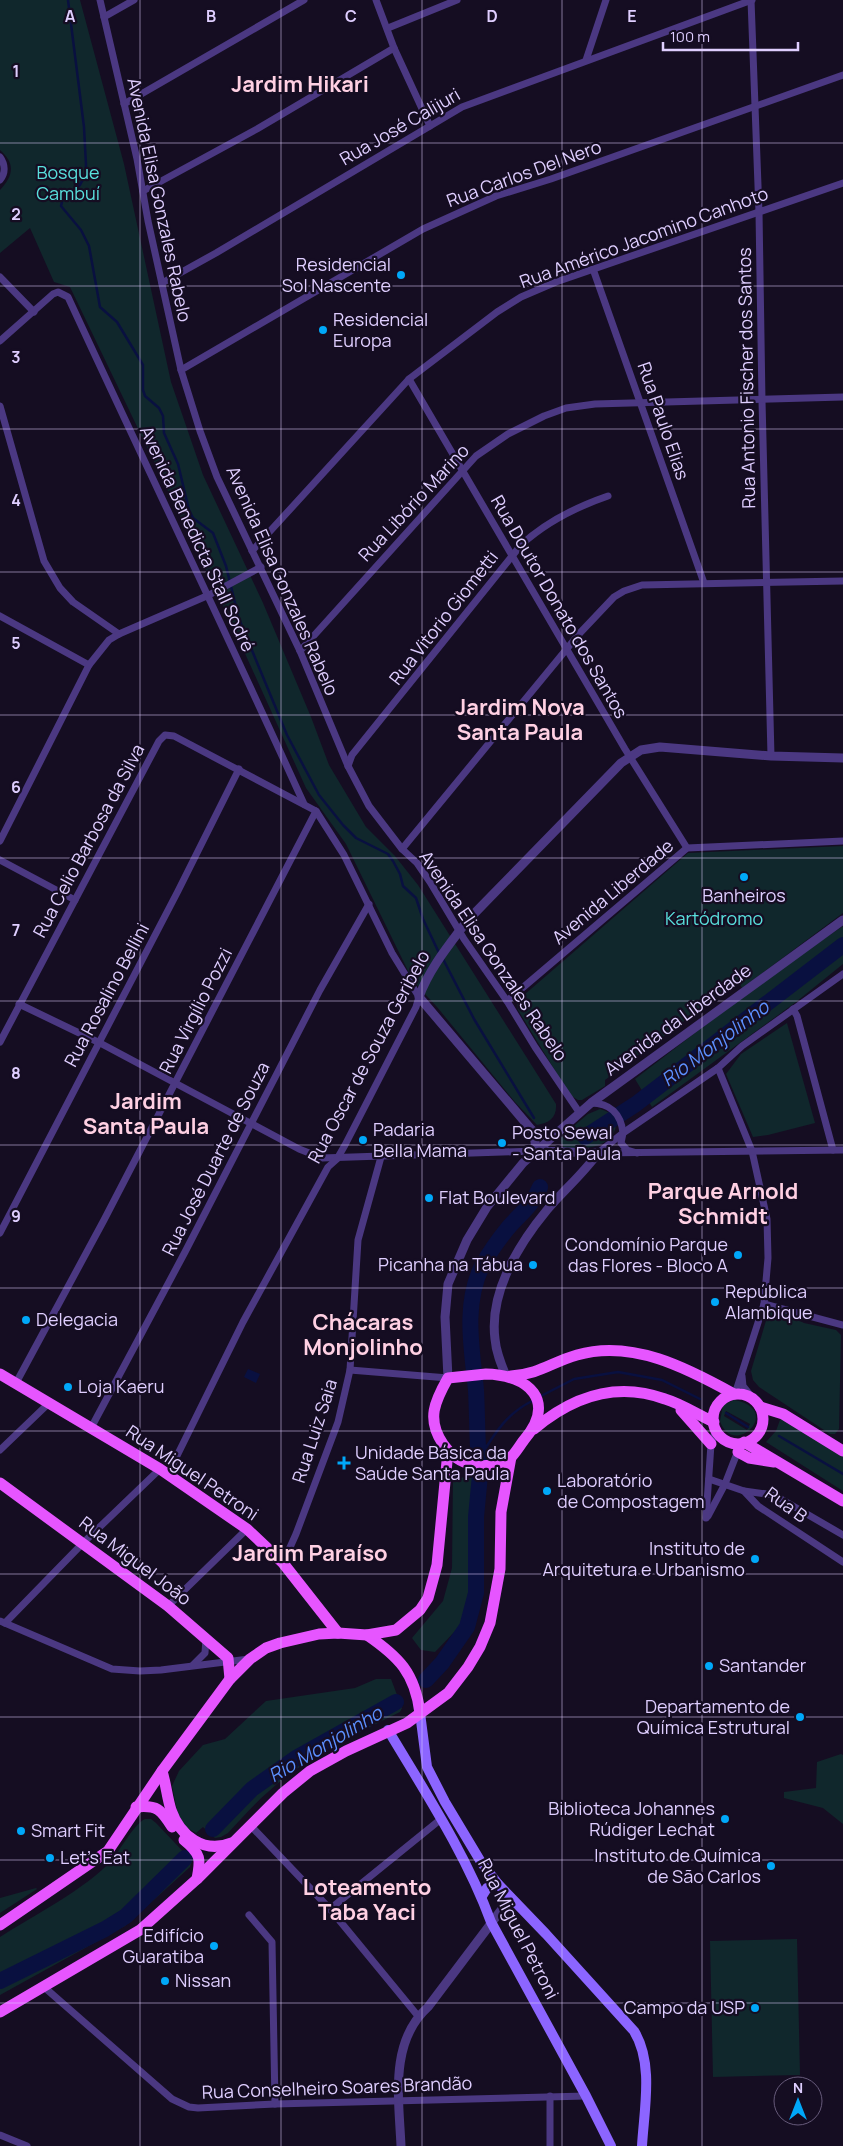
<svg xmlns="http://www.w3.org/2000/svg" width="843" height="2146" font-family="Manrope,sans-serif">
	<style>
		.green { fill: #10272c; fill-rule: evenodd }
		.water { fill: #091040 }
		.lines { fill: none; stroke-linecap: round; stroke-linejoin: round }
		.stream { stroke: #091040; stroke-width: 2.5 }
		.river { stroke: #091040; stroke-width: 16 }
		.minor { stroke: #4b3882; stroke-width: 7 }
		.tertiary { stroke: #4b3882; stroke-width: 9 }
		.secondary { stroke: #8c65ff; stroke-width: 10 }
		.primary { stroke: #e655ff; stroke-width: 11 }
		.grid { fill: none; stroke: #dfceff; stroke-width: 1; stroke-opacity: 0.55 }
		.poi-dot { fill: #00a8f9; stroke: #150d22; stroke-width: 2 }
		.labels { text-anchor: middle; stroke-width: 4.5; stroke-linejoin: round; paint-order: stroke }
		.street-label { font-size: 18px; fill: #dfceff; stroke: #150d22 }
		.park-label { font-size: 18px; fill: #59e0dd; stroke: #150d22 }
		.poi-label { font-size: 18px; fill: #dfceff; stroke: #150d22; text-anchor: start }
		.water-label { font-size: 19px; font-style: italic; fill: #5c8fff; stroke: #150d22 }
		.district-label { font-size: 22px; font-weight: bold; fill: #ffd0e3; stroke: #150d22 }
		.grid-label { font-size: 16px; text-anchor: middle; font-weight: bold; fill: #dfceff; stroke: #150d22; stroke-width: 4.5; stroke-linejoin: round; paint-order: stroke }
	</style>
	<rect width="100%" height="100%" fill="#150d22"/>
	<g class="green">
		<path d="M0,0H80L124,164L171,382L203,475L263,603L311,717L329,765L366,827L395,856L418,885L556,1104C557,1118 549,1123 537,1125L515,1102L437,1007L413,981L346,844L306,788L228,616L70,287L54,282L30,228L0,253V190C13,176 16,164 0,150Z"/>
		<polygon points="843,846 843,913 742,988 738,981 605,1080 605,1086 582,1100 578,1100 570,1095 518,1010 517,1004 524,995 688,853"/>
		<polygon points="843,926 843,964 796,1002 652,1107 635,1079 768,977"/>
		<polygon points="787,1023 815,1123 768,1135 753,1137 726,1074 741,1054"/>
		<path d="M600,1109C626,1116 617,1140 596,1146C587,1149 574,1148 564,1148L561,1143V1137L588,1114Z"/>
		<polygon points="776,1309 804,1323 836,1330 841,1335 839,1429 835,1434 830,1434 759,1387 753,1380 751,1371 768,1314"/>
		<path d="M734,1400C785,1409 733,1460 720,1421L723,1405ZM726,1411L750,1424L747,1430L724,1416Z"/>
		<polygon points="781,1417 843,1456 843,1491 766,1442 776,1431"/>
		<polygon points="453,1477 474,1478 470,1552 470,1590 461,1625 435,1652 421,1650 412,1638 443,1601 452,1568"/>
		<path d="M376,1679H391L402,1708L400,1712C354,1735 306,1757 268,1792C254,1804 241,1819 228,1833L221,1837L215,1838L203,1827L196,1833L186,1827L178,1815L172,1786L179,1771L203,1745L225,1739L266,1701L355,1688Z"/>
		<polygon points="841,1754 843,1755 843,1824 823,1808 784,1798 784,1792 816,1788 817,1762"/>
		<path d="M145,1819H151L156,1823L192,1861L190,1867L125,1926L0,1995V1937C33,1916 87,1888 112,1860C120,1850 135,1823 145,1819Z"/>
		<polygon points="36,1888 37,1889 0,1913 0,1898"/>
		<polygon points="797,1939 800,2075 713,2077 710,1941"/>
	</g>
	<polygon class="water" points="248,1369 260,1374 256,1383 244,1377"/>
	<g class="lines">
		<g class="stream">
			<polyline points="68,0 84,127 86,165 85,175 80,185 63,198 61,206 81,230 89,246 100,307 117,322 143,365 143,390 145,396 159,408 163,416 164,433 178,464 189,510 193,518 213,533 226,566 239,619 287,735 319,795 343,825 356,838 388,854 393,861 400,874 403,886 416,898 423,919 440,955"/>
			<polyline points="443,959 474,1019 534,1118"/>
			<polyline points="539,1397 574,1379 618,1372 662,1380 700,1399"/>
			<polyline points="726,1413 748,1427"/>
			<polyline points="779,1436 843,1474"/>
			<path d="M482,1454C496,1431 508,1413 532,1401"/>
		</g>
		<g class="river">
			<polyline points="585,1137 636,1104 843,945"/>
			<path d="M426,1680L442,1663L467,1627L476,1593V1517L482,1454L478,1447C477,1428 477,1409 476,1390C472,1349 463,1305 482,1266C489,1253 499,1239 508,1228C520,1214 533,1205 540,1187"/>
			<polyline points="213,1829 252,1789 296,1758 396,1702"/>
			<polyline points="0,1981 105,1929 126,1916 185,1858"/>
		</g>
		<g class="minor">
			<polyline points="100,0 137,159 148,221 181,370 200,431 217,477 300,651 348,766 369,806 402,849 417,863 430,882 464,939 507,1001 535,1047 579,1112"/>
			<polyline points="376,0 394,48 430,126"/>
			<polyline points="751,0 759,212 762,401 771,756"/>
			<polyline points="104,17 134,0"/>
			<polyline points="388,28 457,0"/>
			<polyline points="586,60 606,0"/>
			<polyline points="124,104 304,0"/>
			<path d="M0,157C5,164 6,173 0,180"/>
			<polyline points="143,191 257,129 394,48"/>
			<polyline points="593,269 704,583"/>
			<polyline points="0,277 34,312"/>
			<polyline points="162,283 216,253 462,107 752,0"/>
			<path d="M0,341L53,294L58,292L68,297C146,466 227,634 304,804"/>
			<polyline points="181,370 423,229 496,196 551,179 843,75"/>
			<polyline points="409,379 625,749 687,848"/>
			<polyline points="0,406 44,561 60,588 73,602 119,634"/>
			<polyline points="252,551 409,379 497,312 521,297 556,282 843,183"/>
			<polyline points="0,616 89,665"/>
			<polyline points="300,651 476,456 508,434 544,416 566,408 595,404 843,397"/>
			<path d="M348,766L352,755L521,545C546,522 576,507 608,496"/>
			<polyline points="0,841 89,665 109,640 119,634 209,595 261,567"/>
			<polyline points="402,849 579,634 614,597 624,591 642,585 843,581"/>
			<polyline points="0,860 75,900"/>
			<polyline points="507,1001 687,848 843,841"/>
			<polyline points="19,1004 100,1043 299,1149 322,1158 536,1151"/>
			<polyline points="793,1009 797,1016 833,1150"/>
			<polyline points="0,1042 159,741 165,735 174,736 316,811 344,855 392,953 419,997 416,1007 345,1145 337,1159 328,1167 243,1322 168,1474"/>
			<polyline points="718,1068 752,1151 767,1219 768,1258 764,1304 735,1394"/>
			<path d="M591,1103C610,1103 621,1114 623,1133L598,1153"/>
			<polyline points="598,1153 843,1150"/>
			<polyline points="637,1153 627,1150 621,1143 623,1133 718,1068 742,1046 843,974"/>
			<polyline points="0,1233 178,891 239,769"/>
			<polyline points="764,1304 843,1325"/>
			<polyline points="350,1370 448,1378"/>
			<polyline points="742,1376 743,1386 755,1401"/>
			<polyline points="16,1383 104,1220 316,811"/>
			<polyline points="91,1428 185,1252 320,990 369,904"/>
			<polyline points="0,1450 48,1404"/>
			<polyline points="709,1479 744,1491 758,1506 843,1562"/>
			<polyline points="744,1491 774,1495 843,1535"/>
			<polyline points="708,1516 725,1484 741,1443"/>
			<polyline points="706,1518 711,1444 716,1429"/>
			<polyline points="283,1563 296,1534 338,1422 350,1370 358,1240 381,1157"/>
			<polyline points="168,1606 247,1529"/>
			<polyline points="0,1621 112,1669 140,1671 161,1670 249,1659"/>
			<polyline points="5,1623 83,1543 160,1469"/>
			<polyline points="193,1665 205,1653 206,1638"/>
			<polyline points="250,1825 330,1909 418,2016"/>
			<polyline points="330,1909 441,1819"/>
			<polyline points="249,1915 272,1942 275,2104"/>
			<polyline points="44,1987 172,2099 189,2107 198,2108 275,2104 586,2096"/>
			<polyline points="0,2135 27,2146"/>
			<polyline points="550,2146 550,2096"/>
		</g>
		<g class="tertiary">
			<path d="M536,1151L534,1132L530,1128L419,997C429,969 449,945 467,921L621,763L641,750L660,747L771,756L843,758"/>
			<polyline points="536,1151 598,1153"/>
			<path d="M506,1376C501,1364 496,1352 495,1339C489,1293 518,1245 547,1210C563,1191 583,1174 598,1153"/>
			<polyline points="448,1378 445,1317 448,1284 467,1240 487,1207 523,1163 591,1103 843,920"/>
			<path d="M401,2146C399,2099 389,2042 428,2007L511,1897"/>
		</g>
		<g class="secondary">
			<path d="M420,1713L427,1767L445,1802L481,1862L498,1884L546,1934L634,2031C654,2063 644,2110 642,2146"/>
			<path d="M388,1730C425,1792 466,1854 491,1922L586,2096L611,2146"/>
			<polyline points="482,1896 487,1888 498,1884"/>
		</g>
		<g class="primary">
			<polyline points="0,1374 160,1469 247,1529 283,1563 338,1633"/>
			<path d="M486,1374C529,1375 557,1401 524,1440C520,1445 515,1454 510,1458C487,1472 458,1467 443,1444C426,1419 435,1401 448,1378Z"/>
			<path d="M511,1376C540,1374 552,1362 577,1355C632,1339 687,1368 734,1394"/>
			<circle cx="738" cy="1419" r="25"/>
			<polyline points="760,1407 783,1414 843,1451"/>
			<polyline points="681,1410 711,1444"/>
			<path d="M534,1429C572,1397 616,1381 665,1399C682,1404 698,1415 714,1422"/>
			<polyline points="744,1442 843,1501"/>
			<polyline points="738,1452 749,1458 774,1462"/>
			<polyline points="0,1483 168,1606 228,1658 230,1679"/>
			<path d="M367,1635C399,1657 415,1673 420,1713"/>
			<path d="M162,1771C166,1784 167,1797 171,1810C180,1836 204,1854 231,1843"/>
			<path d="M136,1807C157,1805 161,1809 172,1827"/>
			<path d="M184,1840C201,1854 201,1859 197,1879"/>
			<polyline points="0,1925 108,1851 162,1771 230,1679 250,1659 266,1648 280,1643 319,1634 338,1633 367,1635 396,1630 420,1610 428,1598 437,1565 448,1451"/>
			<polyline points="0,2012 140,1930 197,1879 283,1793 310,1771 346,1751 407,1723 448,1693 468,1667 480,1647 490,1623 500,1569 501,1512 511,1457"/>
		</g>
	</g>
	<path class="grid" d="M140,0V2146M281,0V2146M422,0V2146M562,0V2146M702,0V2146M0,143H843M0,286H843M0,429H843M0,572H843M0,715H843M0,858H843M0,1001H843M0,1145H843M0,1288H843M0,1431H843M0,1574H843M0,1717H843M0,1860H843M0,2003H843"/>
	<g class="poi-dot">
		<circle cx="401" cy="275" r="5"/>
		<circle cx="323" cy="330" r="5"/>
		<circle cx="744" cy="877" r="5"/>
		<circle cx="363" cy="1140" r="5"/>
		<circle cx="502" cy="1143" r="5"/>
		<circle cx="429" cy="1198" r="5"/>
		<circle cx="738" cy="1255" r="5"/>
		<circle cx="533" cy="1265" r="5"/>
		<circle cx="715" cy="1302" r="5"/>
		<circle cx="26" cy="1320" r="5"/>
		<circle cx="68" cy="1387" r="5"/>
		<path d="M341.5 1455.5h5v5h5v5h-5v5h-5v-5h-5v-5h5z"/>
		<circle cx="547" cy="1491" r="5"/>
		<circle cx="755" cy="1559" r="5"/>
		<circle cx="709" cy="1666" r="5"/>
		<circle cx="800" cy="1717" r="5"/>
		<circle cx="725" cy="1819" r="5"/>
		<circle cx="21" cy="1831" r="5"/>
		<circle cx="50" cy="1858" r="5"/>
		<circle cx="771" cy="1866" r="5"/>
		<circle cx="214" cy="1946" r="5"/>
		<circle cx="165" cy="1981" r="5"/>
		<circle cx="755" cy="2008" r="5"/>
	</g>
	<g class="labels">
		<g class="street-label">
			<text transform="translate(400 127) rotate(-30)" y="6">Rua José Calijuri</text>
			<text transform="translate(524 174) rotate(-20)" y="6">Rua Carlos Del Nero</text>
			<text transform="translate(159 200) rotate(78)" y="6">Avenida Elisa Gonzales Rabelo</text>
			<text transform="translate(644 238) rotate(-20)" y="6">Rua Américo Jacomino Canhoto</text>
			<text transform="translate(747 378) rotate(-91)" y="6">Rua Antonio Fischer dos Santos</text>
			<text transform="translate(663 421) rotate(71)" y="6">Rua Paulo Elias</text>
			<text transform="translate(414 503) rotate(-47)" y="6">Rua Libório Marino</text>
			<text transform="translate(197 539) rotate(65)" y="6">Avenida Benedicta Stall Sodré</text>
			<text transform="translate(282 581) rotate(66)" y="6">Avenida Elisa Gonzales Rabelo</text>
			<text transform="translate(559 607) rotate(60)" y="6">Rua Doutor Donato dos Santos</text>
			<text transform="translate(444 618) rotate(-52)" y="6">Rua Vitorio Giometti</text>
			<text transform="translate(89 841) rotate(-62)" y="6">Rua Celio Barbosa da Silva</text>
			<text transform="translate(613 892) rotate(-40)" y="6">Avenida Liberdade</text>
			<text transform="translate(493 956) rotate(56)" y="6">Avenida Elisa Gonzales Rabelo</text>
			<text transform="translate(107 995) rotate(-62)" y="6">Rua Rosalino Bellini</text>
			<text transform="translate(196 1011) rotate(-63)" y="6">Rua Virgílio Pozzi</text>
			<text transform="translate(678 1020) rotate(-36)" y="6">Avenida da Liberdade</text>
			<text transform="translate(369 1057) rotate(-62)" y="6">Rua Oscar de Souza Geribelo</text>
			<text transform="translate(216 1159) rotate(-63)" y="6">Rua José Duarte de Souza</text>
			<text transform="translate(315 1431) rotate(-72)" y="6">Rua Luiz Saia</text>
			<text transform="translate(192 1473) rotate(34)" y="6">Rua Miguel Petroni</text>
			<text transform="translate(786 1505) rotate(36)" y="6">Rua B</text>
			<text transform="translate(135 1561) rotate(37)" y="6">Rua Miguel João</text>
			<text transform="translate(518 1929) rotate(63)" y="6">Rua Miguel Petroni</text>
			<text transform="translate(337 2088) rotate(-2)" y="6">Rua Conselheiro Soares Brandão</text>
		</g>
		<g class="park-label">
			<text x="68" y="179">Bosque<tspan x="68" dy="21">Cambuí</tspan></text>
			<text x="714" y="925">Kartódromo</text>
		</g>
		<g class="poi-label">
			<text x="391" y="271" text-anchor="end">Residencial<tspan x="391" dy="21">Sol Nascente</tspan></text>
			<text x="333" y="326">Residencial<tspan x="333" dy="21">Europa</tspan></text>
			<text x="744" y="902" text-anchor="middle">Banheiros</text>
			<text x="373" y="1136">Padaria<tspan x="373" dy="21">Bella Mama</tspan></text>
			<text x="512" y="1139">Posto Sewal<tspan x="512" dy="21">- Santa Paula</tspan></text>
			<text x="439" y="1204">Flat Boulevard</text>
			<text x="728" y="1251" text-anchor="end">Condomínio Parque<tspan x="728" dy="21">das Flores - Bloco A</tspan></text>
			<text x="523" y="1271" text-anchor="end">Picanha na Tábua</text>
			<text x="725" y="1298">República<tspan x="725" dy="21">Alambique</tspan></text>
			<text x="36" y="1326">Delegacia</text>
			<text x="78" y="1393">Loja Kaeru</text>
			<text x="355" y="1459">Unidade Básica da<tspan x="355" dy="21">Saúde Santa Paula</tspan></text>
			<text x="557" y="1487">Laboratório<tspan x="557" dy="21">de Compostagem</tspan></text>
			<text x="745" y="1555" text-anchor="end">Instituto de<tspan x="745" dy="21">Arquitetura e Urbanismo</tspan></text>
			<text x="719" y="1672">Santander</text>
			<text x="790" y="1713" text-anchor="end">Departamento de<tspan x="790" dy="21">Química Estrutural</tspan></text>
			<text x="715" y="1815" text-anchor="end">Biblioteca Johannes<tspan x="715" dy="21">Rúdiger Lechat</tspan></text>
			<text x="31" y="1837">Smart Fit</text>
			<text x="761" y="1862" text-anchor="end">Instituto de Química<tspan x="761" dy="21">de São Carlos</tspan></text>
			<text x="60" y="1864">Let's Eat</text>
			<text x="204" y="1942" text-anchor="end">Edifício<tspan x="204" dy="21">Guaratiba</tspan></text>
			<text x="175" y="1987">Nissan</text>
			<text x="745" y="2014" text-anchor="end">Campo da USP</text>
		</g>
		<g class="water-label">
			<text transform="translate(715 1043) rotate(-37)" y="7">Rio Monjolinho</text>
			<text transform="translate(325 1744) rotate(-31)" y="7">Rio Monjolinho</text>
		</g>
		<g class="district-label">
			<text x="300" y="92">Jardim Hikari</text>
			<text x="520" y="715">Jardim Nova<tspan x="520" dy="25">Santa Paula</tspan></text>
			<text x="146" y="1109">Jardim<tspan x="146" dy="25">Santa Paula</tspan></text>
			<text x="723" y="1199">Parque Arnold<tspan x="723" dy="25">Schmidt</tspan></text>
			<text x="363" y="1330">Chácaras<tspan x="363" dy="25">Monjolinho</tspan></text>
			<text x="310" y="1561">Jardim Paraíso</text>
			<text x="367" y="1895">Loteamento<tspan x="367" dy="25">Taba Yaci</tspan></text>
		</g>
	</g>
	<g class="grid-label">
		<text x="70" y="22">A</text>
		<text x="211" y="22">B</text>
		<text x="351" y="22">C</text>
		<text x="492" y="22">D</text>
		<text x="632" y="22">E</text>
		<text x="16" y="77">1</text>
		<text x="16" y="220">2</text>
		<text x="16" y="363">3</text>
		<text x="16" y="506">4</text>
		<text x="16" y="649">5</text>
		<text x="16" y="793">6</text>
		<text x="16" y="936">7</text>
		<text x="16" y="1079">8</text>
		<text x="16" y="1222">9</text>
	</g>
	<g transform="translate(798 2101)"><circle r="24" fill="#150d22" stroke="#665a7a"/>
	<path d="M0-4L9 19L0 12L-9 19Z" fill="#00a8f9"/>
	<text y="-8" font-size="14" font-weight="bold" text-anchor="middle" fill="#dfceff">N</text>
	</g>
	<path d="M663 42v8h135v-8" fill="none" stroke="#dfceff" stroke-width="2.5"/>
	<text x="670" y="42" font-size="15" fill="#dfceff" stroke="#150d22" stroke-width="4" paint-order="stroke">100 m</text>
</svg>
